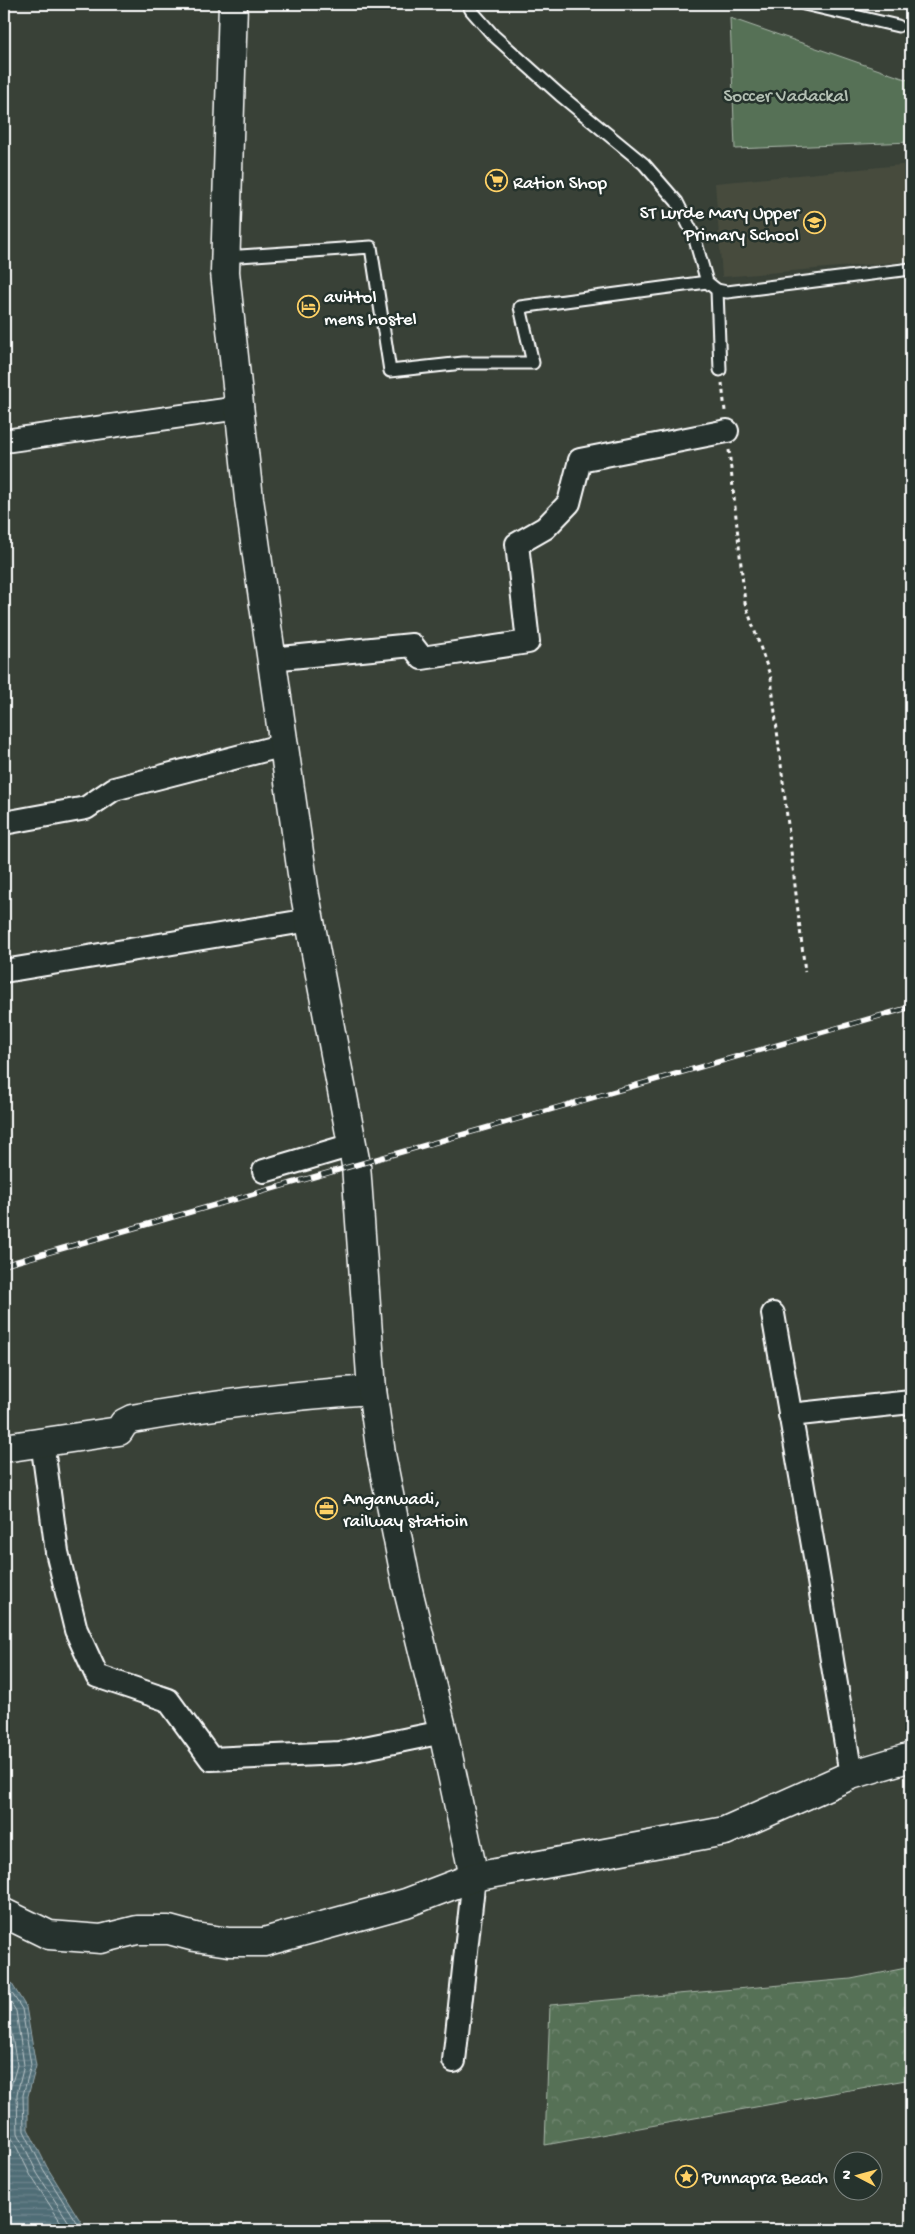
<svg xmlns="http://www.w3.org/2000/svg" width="915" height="2234" font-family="'Gochi Hand',sans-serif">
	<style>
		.built { fill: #464b3e }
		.green { fill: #577157; stroke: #abb8ab }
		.forest { fill: url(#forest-crowns); stroke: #abb8ab }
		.water { fill: url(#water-rules); stroke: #96a7ad }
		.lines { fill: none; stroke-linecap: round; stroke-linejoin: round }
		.shore { stroke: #b9c5c8; stroke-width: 1 }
		.service-casing { stroke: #fff; stroke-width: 15 }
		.minor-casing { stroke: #fff; stroke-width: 26 }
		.tertiary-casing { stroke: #fff; stroke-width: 31 }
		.secondary-casing { stroke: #fff; stroke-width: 31 }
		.path { stroke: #fff; stroke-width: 3; stroke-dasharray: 4 4; stroke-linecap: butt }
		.service { stroke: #26332d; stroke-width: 11 }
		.minor { stroke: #26332d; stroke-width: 22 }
		.tertiary { stroke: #26332d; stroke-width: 28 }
		.secondary { stroke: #26332d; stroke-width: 28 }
		.rail-casing { stroke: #fff; stroke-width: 5.5 }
		.rail { stroke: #26332d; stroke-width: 4; stroke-dasharray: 11; stroke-linecap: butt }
		.labels { text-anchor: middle; stroke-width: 5; stroke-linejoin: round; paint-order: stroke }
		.park-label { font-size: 19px; fill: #b3bfb3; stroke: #26332d }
		.poi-label { font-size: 19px; fill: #fff; stroke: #26332d; text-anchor: start }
	</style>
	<defs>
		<pattern id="forest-crowns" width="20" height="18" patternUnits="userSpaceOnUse" patternTransform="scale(1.25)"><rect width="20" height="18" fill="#577157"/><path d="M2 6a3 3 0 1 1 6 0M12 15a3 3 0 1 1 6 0" fill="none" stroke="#708670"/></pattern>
		<pattern id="water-rules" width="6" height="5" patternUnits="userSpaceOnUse" patternTransform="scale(1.25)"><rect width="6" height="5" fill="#506d76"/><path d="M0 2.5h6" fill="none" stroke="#6a838b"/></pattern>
	</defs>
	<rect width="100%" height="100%" fill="#394137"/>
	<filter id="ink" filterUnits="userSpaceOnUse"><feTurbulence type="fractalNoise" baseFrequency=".02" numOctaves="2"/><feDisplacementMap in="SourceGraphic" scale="10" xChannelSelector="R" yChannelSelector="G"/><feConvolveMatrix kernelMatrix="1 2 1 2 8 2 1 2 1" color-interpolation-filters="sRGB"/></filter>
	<g filter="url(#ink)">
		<polygon class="built" points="911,164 911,261 722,277 715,183"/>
		<polygon class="green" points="730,18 911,81 911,142 735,149"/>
		<polygon class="forest" points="911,1967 911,2079 545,2145 550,2005 851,1979"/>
		<polygon class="water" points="4,1971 26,2007 36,2066 28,2096 28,2129 47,2167 86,2230 4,2230"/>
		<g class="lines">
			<g class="shore">
				<polyline points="4,1981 22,2009 31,2065 23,2095 24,2131 43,2169 81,2230"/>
				<polyline points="4,1992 16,2011 24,2065 17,2094 18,2133 37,2173 74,2230"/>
				<polyline points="4,2006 8,2014 17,2065 9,2093 10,2134 31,2176 66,2230"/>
			</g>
			<defs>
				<g id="service">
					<polyline points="468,4 471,10 493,35 560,95 644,164 677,202 694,236 707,282 717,290 727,292 911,269"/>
					<polyline points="804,4 898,26"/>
					<polyline points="225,257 371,247 390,371 463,363 533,363 520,307 707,282"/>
					<polyline points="717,290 720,370"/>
				</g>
				<g id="minor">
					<polyline points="4,441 239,408"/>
					<polyline points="271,659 412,645 422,658 528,642 517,544 545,528 569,503 580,460 727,431"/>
					<polyline points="4,823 86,808 114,789 284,745"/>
					<polyline points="4,971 310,920"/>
					<polyline points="264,1171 352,1145"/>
					<polyline points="773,1314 814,1551 851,1775"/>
					<polyline points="790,1415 911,1402"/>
					<polyline points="42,1441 57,1552 76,1630 97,1676 168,1700 211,1759 340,1753 443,1732"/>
					<polyline points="454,2061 474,1877"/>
				</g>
				<path id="tertiary" d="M4,1448L119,1431L124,1423L132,1419C211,1405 292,1395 372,1390"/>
				<g id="secondary">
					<polyline points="233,4 225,272 249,499 305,895 356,1165 372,1390 381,1454 407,1586 443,1732 474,1877"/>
					<polyline points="4,1913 49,1935 101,1939 137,1930 169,1930 195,1937 229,1942 264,1942 406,1903 474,1877 725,1831 851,1775 911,1757"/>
				</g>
			</defs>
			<use href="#service" class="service-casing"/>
			<use href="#minor" class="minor-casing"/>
			<use href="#tertiary" class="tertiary-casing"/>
			<use href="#secondary" class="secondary-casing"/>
			<g class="path">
				<polyline points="722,383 725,411"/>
				<polyline points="729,450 745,603 771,678 805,972"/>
			</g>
			<use href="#service" class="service"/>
			<use href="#minor" class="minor"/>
			<use href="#tertiary" class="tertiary"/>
			<use href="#secondary" class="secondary"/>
			<defs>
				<polyline id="rail" points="4,1265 911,1007"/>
			</defs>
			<use href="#rail" class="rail-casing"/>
			<use href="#rail" class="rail"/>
		</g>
	</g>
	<defs>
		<symbol id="supermarket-ring" viewBox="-11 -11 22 22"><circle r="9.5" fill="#26332d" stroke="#ffd166" stroke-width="1.5"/><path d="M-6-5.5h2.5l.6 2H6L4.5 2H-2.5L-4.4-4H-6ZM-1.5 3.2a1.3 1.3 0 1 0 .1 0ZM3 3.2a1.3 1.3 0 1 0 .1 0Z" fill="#ffd166"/></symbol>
		<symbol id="school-ring" viewBox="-11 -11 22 22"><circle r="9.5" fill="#26332d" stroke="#ffd166" stroke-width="1.5"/><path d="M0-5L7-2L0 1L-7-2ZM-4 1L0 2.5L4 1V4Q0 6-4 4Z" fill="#ffd166"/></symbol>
		<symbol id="hotel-ring" viewBox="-11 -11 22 22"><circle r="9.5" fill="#26332d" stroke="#ffd166" stroke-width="1.5"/><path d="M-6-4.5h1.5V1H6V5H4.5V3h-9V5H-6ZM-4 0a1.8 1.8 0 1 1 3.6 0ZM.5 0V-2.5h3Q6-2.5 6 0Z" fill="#ffd166"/></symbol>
		<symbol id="office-ring" viewBox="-11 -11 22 22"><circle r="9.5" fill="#26332d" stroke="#ffd166" stroke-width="1.5"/><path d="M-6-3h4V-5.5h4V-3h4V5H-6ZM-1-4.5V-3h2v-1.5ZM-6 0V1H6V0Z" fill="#ffd166"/></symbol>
		<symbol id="sight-ring" viewBox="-11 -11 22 22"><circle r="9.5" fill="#26332d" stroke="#ffd166" stroke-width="1.5"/><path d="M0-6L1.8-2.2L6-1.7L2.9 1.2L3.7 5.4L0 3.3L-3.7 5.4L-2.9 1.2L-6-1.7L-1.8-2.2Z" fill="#ffd166"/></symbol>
	</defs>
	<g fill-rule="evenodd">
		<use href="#supermarket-ring" x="484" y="168" width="25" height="25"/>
		<use href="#school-ring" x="802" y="210" width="25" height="25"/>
		<use href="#hotel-ring" x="296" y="294" width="25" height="25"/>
		<use href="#office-ring" x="314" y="1496" width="25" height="25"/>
		<use href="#sight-ring" x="674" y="2164" width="25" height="25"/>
	</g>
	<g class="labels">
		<g class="park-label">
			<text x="786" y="101">Soccer Vadackal</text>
		</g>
		<g class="poi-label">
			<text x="513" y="188">Ration Shop</text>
			<text x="799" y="218" text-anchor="end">ST Lurde Mary Upper<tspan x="799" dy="22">Primary School</tspan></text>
			<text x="324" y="302">avittol<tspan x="324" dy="22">mens hostel</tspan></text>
			<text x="343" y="1504">Anganwadi,<tspan x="343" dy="22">railway statioin</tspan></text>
			<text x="702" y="2183">Punnapra Beach</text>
		</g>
	</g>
	<rect width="915" height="2234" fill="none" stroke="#26332d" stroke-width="20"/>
	<rect x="10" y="10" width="895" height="2214" fill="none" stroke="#fff" stroke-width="2" filter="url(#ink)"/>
	<g transform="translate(858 2176) rotate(276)"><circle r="24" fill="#26332d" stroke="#7d8581"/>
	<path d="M0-4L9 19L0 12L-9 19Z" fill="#ffd166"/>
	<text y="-8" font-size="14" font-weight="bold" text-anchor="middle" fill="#ffffff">N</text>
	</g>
</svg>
